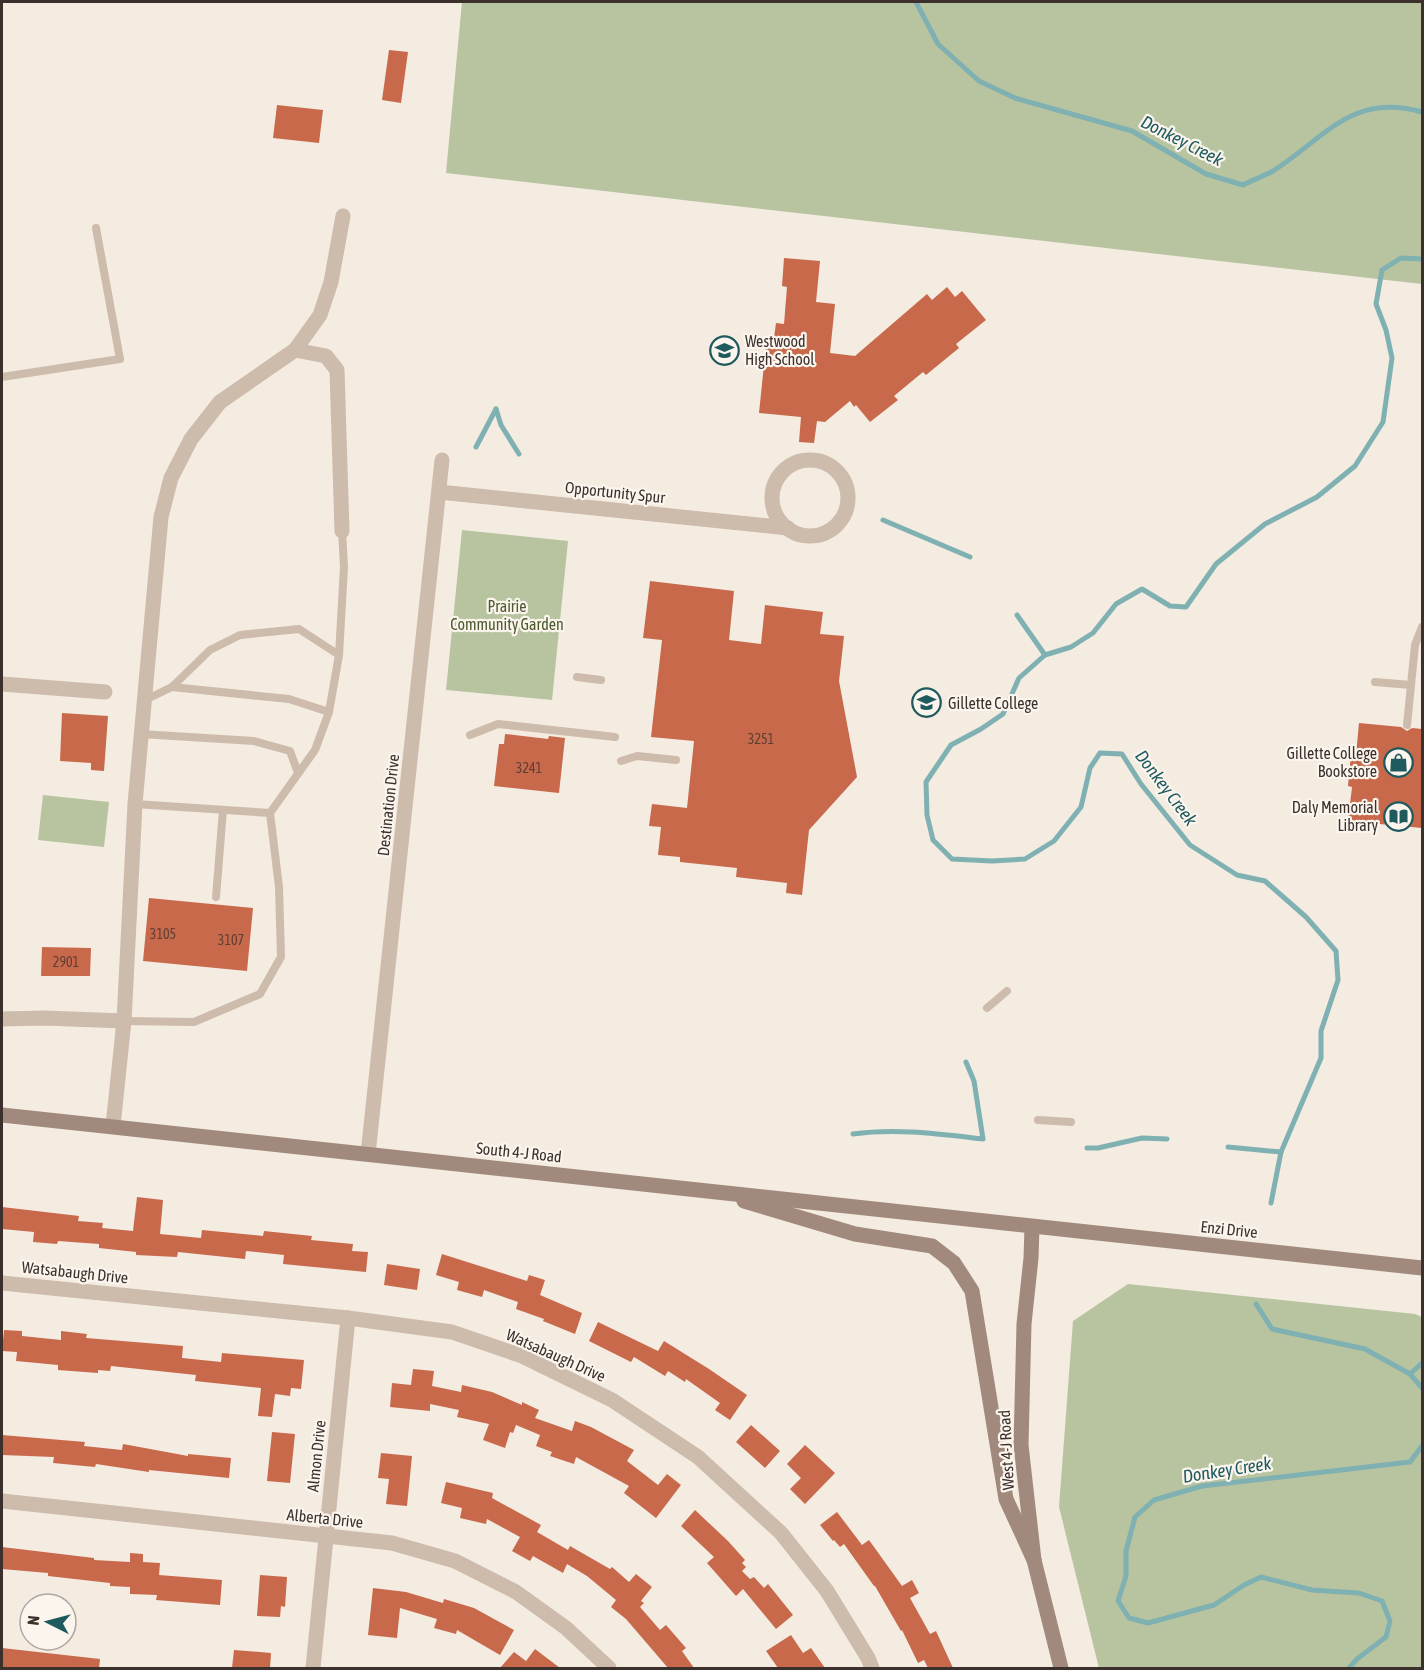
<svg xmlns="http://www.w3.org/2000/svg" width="1424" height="1670" font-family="'Asap Condensed',sans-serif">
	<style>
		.green { fill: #b8c4a0 }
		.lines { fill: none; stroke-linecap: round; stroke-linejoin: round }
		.stream { stroke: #7fb0b2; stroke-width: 5 }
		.building { fill: #c8694b }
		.service { stroke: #cdbbac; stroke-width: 8 }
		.minor { stroke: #cdbbac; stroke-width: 15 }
		.secondary { stroke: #a18a7d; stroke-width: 15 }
		.labels { text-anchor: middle; stroke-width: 4.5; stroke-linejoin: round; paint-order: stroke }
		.number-label { font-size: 14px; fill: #5e3e33 }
		.poi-label { font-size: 16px; fill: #3b302b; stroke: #fbf5ee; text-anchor: start }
		.street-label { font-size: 16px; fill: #3b302b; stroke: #fbf5ee }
		.park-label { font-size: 16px; fill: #4a5a2e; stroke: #fbf5ee }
		.water-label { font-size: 18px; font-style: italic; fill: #1f5a5e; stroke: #fbf5ee }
	</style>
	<rect width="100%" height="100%" fill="#f4ebe1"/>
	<g class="green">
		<polygon points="462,2 1422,2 1422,284 446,173"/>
		<polygon points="462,530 568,541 552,700 446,690"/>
		<polygon points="43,795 109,802 104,847 38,840"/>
		<polygon points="1128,1284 1415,1314 1422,1317 1422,1668 1099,1668 1059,1507 1073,1321"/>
	</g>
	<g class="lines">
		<g class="stream">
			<path d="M916,2L938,44L979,81L1015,98L1132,131L1206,174L1243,185C1253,180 1264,176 1273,171C1325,138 1352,92 1422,112"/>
			<polyline points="496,409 501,425 519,454"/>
			<polyline points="476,447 496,409"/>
			<polyline points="883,520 970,557"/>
			<polyline points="1017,615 1045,655"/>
			<path d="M853,1134C896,1128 939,1134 983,1139L974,1081L966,1062"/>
			<polyline points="1228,1147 1281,1152"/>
			<polyline points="1087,1148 1098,1148 1142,1138 1167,1139"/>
			<polyline points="1271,1203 1281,1152 1321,1058 1321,1031 1338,980 1336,951 1306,917 1265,881 1237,875 1190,845 1141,784 1122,754 1100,753 1090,768 1081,807 1054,841 1025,859 992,861 952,859 933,840 927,815 926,782 951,745 981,729 1003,714 1019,678 1045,655 1071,647 1093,633 1116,604 1142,589 1170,606 1186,607 1216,564 1265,524 1317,497 1355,466 1383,422 1392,358 1386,330 1376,304 1382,270 1401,258 1422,259"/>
			<polyline points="1256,1304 1272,1329 1365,1349 1410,1374 1422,1388"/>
			<polyline points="1410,1374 1422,1363"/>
			<polyline points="1349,1668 1357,1659 1386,1637 1390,1621 1382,1601 1359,1593 1312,1590 1261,1577 1244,1585 1214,1605 1148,1623 1129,1618 1118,1601 1126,1576 1126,1551 1135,1517 1154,1500 1202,1486 1410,1462 1422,1446"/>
		</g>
	</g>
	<g class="building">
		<polygon points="389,50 408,52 401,103 382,100"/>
		<polygon points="277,105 323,110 319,143 273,138"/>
		<polygon points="784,258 820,261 816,302 835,304 830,353 855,356 927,294 932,300 947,287 955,297 962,291 986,320 956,344 959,348 926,375 923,372 894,396 898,400 870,422 856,405 854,407 850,401 825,422 817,421 814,443 799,442 801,417 759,413 766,345 773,345 776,323 784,324 787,287 782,286"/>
		<polygon points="650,581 734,591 729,640 761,644 765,605 823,612 820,634 844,636 839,681 857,777 809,830 802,895 786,893 787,883 736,877 737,868 680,862 680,857 658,855 661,827 649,826 652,804 687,808 694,741 651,737 662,640 643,638"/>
		<polygon points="62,713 108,716 104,771 91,770 91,763 60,761"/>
		<polygon points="1359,723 1401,727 1407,731 1412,728 1422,729 1422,828 1348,821 1352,787 1348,786 1351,754 1356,755"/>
		<polygon points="505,734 548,739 549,736 565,738 559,793 494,786 499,744 504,744"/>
		<polygon points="149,898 253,908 247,971 143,961"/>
		<polygon points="42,947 91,948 90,976 41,976"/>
		<polygon points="137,1197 163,1200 160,1234 201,1238 202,1230 263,1236 264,1231 312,1236 311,1240 353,1244 352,1251 368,1252 366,1272 283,1264 284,1255 246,1251 245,1259 178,1252 177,1257 136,1255 136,1252 99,1248 99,1244 58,1241 57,1244 33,1242 34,1232 2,1229 2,1207 79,1216 78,1221 103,1223 102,1228 133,1231"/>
		<polygon points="442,1254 527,1281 529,1275 545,1280 540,1295 582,1313 575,1334 543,1321 544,1319 516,1309 518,1302 484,1290 482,1297 457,1290 459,1282 436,1275"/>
		<polygon points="387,1264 420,1269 417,1290 384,1285"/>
		<polygon points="598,1322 658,1351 664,1341 709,1369 747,1395 730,1420 715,1410 720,1403 686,1379 685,1382 668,1371 665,1376 634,1357 631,1362 589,1341"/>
		<polygon points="4,1330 22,1331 22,1336 61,1340 61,1331 87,1334 86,1338 183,1346 182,1358 221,1362 222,1353 304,1360 301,1389 291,1388 290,1396 275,1394 272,1417 258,1416 261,1388 195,1381 196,1375 111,1366 110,1371 98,1370 98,1373 58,1370 58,1365 16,1361 17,1352 2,1351"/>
		<polygon points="413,1369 434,1371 432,1386 461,1392 462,1385 492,1392 522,1405 522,1402 539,1410 535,1418 572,1431 575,1421 591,1427 634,1450 627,1461 658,1485 667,1474 681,1485 656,1518 624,1493 629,1486 576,1457 574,1464 550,1456 552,1452 536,1446 540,1435 516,1425 513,1433 510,1432 505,1448 483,1440 489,1424 457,1417 459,1410 430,1404 430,1411 390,1407 392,1383 411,1385"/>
		<polygon points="751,1425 780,1451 765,1468 736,1442"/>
		<polygon points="272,1432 295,1434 290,1483 267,1481"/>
		<polygon points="2,1435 85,1442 84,1446 122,1450 123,1444 188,1456 188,1454 231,1458 229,1478 149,1470 149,1472 96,1464 95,1467 53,1463 54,1457 2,1455"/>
		<polygon points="805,1445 835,1473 805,1504 790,1489 801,1478 787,1464"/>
		<polygon points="381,1453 412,1456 407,1506 386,1504 389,1479 378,1478"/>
		<polygon points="446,1482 493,1493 492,1498 541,1525 537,1532 568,1550 570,1546 610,1569 612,1567 629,1582 636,1574 652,1587 641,1601 644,1603 640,1607 660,1630 666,1625 686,1648 682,1651 694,1668 668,1668 626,1619 611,1607 616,1600 587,1576 567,1564 563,1573 533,1556 530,1561 512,1551 520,1537 487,1519 486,1524 460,1518 462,1508 441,1503"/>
		<polygon points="695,1510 728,1541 745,1560 742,1563 746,1567 742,1571 750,1579 754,1577 764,1588 768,1584 793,1615 776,1629 743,1589 736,1596 707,1563 714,1557 681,1526"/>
		<polygon points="837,1512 862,1545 869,1540 902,1586 912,1580 919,1593 910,1598 930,1634 936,1631 953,1668 928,1668 924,1660 918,1663 902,1630 901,1631 875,1586 874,1586 844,1544 840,1547 834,1540 833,1541 820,1525"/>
		<polygon points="2,1547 94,1558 94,1560 130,1562 130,1553 143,1554 143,1562 160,1563 159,1575 222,1580 220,1605 156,1600 157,1595 130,1594 130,1587 110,1586 110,1583 48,1576 48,1573 2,1569"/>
		<polygon points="260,1575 287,1577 285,1607 281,1606 280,1617 257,1616"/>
		<polygon points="373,1588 406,1592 443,1603 444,1599 474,1608 514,1630 500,1655 457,1630 456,1634 434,1628 437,1619 400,1608 397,1638 368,1635"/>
		<polygon points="791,1635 803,1653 811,1648 825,1668 778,1668 766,1651"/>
		<polygon points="2,1648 100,1659 99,1668 2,1668"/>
		<polygon points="535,1649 560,1668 500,1668 514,1652 526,1661"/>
		<polygon points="234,1650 271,1653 270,1668 232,1668"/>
	</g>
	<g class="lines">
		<g class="service">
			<polyline points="2,377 120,359 96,228"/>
			<polyline points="577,677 601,680"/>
			<polyline points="1375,682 1411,685"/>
			<polyline points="172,687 289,699 329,712"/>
			<polyline points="145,700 172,687 210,650 240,635 299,629 339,655"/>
			<polyline points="1407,725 1415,645 1422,627"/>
			<polyline points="141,734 254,741 290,751 298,773"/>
			<polyline points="470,735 498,724 615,737"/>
			<polyline points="621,761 637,756 676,760"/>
			<polyline points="135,804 270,813"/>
			<polyline points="216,897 223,810"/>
			<polyline points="987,1008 1007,991"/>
			<polyline points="124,1021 194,1022 260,994 281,957 279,887 270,813 315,750 329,712 339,655 344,567 342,531"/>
			<polyline points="1038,1120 1071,1122"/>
		</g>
		<g class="minor">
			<polyline points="295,350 326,356 337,370 342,531"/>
			<circle cx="810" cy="498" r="38"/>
			<polyline points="439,492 788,528"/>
			<polyline points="2,684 105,692"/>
			<polyline points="2,1019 44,1018 124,1021"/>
			<polyline points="113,1126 124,1021 135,804 161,517 171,478 191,439 220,402 295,350 320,315 331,282 343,216"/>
			<polyline points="368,1154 442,460"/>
			<polyline points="2,1283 348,1318 452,1332 522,1356 612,1400 698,1457 781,1533 827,1591 868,1658 872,1668"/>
			<polyline points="2,1501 392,1543 455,1561 516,1592 566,1628 609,1668"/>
			<polyline points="313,1668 348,1318"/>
		</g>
		<g class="secondary">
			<polyline points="2,1115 1422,1268"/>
			<polyline points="744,1201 855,1234 932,1246 954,1263 972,1291 1006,1499 1034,1560"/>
			<polyline points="1032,1227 1031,1258 1024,1324 1021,1445 1034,1560 1061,1668"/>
		</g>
	</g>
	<defs>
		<symbol id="school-ring" viewBox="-11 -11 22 22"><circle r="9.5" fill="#fbf5ee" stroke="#1f5a5e" stroke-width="1.5"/><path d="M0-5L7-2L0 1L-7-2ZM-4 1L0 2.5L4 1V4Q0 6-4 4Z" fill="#1f5a5e"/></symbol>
		<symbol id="university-ring" viewBox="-11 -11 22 22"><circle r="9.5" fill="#fbf5ee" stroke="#1f5a5e" stroke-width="1.5"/><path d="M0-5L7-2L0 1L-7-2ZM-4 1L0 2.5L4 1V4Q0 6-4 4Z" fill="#1f5a5e"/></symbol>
		<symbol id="shop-ring" viewBox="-11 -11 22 22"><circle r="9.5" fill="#fbf5ee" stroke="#1f5a5e" stroke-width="1.5"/><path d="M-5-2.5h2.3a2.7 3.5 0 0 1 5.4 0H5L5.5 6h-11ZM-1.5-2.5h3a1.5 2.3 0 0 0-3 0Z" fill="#1f5a5e"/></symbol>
		<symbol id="library-ring" viewBox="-11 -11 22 22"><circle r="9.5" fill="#fbf5ee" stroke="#1f5a5e" stroke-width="1.5"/><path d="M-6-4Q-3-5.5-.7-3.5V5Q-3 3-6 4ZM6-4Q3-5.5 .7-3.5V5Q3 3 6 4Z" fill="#1f5a5e"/></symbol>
	</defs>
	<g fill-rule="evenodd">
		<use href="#school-ring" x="708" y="334" width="33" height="33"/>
		<use href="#university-ring" x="910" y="686" width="33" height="33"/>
		<use href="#shop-ring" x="1382" y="746" width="33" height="33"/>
		<use href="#library-ring" x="1382" y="800" width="33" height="33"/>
	</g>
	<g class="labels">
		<g class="number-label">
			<text x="761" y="744">3251</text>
			<text x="529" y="773">3241</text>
			<text x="163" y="939">3105</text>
			<text x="231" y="945">3107</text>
			<text x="66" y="967">2901</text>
		</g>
		<g class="poi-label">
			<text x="745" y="347">Westwood<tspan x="745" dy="18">High School</tspan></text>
			<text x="948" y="709">Gillette College</text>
			<text x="1377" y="759" text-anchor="end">Gillette College<tspan x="1377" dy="18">Bookstore</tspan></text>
			<text x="1378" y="813" text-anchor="end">Daly Memorial<tspan x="1378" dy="18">Library</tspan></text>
		</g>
		<g class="street-label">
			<text transform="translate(615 492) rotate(6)" y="6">Opportunity Spur</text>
			<text transform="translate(388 805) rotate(-84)" y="6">Destination Drive</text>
			<text transform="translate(519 1152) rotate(6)" y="6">South 4-J Road</text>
			<text transform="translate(1229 1229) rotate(6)" y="6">Enzi Drive</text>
			<text transform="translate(75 1272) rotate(6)" y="6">Watsabaugh Drive</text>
			<text transform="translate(556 1355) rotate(24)" y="6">Watsabaugh Drive</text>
			<text transform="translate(1006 1450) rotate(-93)" y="6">West 4-J Road</text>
			<text transform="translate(316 1456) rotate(-84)" y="6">Almon Drive</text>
			<text transform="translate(325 1518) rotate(6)" y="6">Alberta Drive</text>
		</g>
		<g class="park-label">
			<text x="507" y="612">Prairie<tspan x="507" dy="18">Community Garden</tspan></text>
		</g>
		<g class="water-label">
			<text transform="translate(1182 141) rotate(27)" y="6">Donkey Creek</text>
			<text transform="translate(1166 788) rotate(53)" y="6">Donkey Creek</text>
			<text transform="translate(1227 1470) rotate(-9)" y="6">Donkey Creek</text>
		</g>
	</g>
	<rect width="1424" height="1670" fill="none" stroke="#3b302b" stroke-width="6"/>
	<g transform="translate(48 1622) rotate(276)"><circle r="28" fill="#fbf5ee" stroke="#aea6a0" stroke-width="1.5"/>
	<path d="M0-4.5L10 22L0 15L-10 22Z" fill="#1f5a5e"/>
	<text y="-9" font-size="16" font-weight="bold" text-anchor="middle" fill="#3b302b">N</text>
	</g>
</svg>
